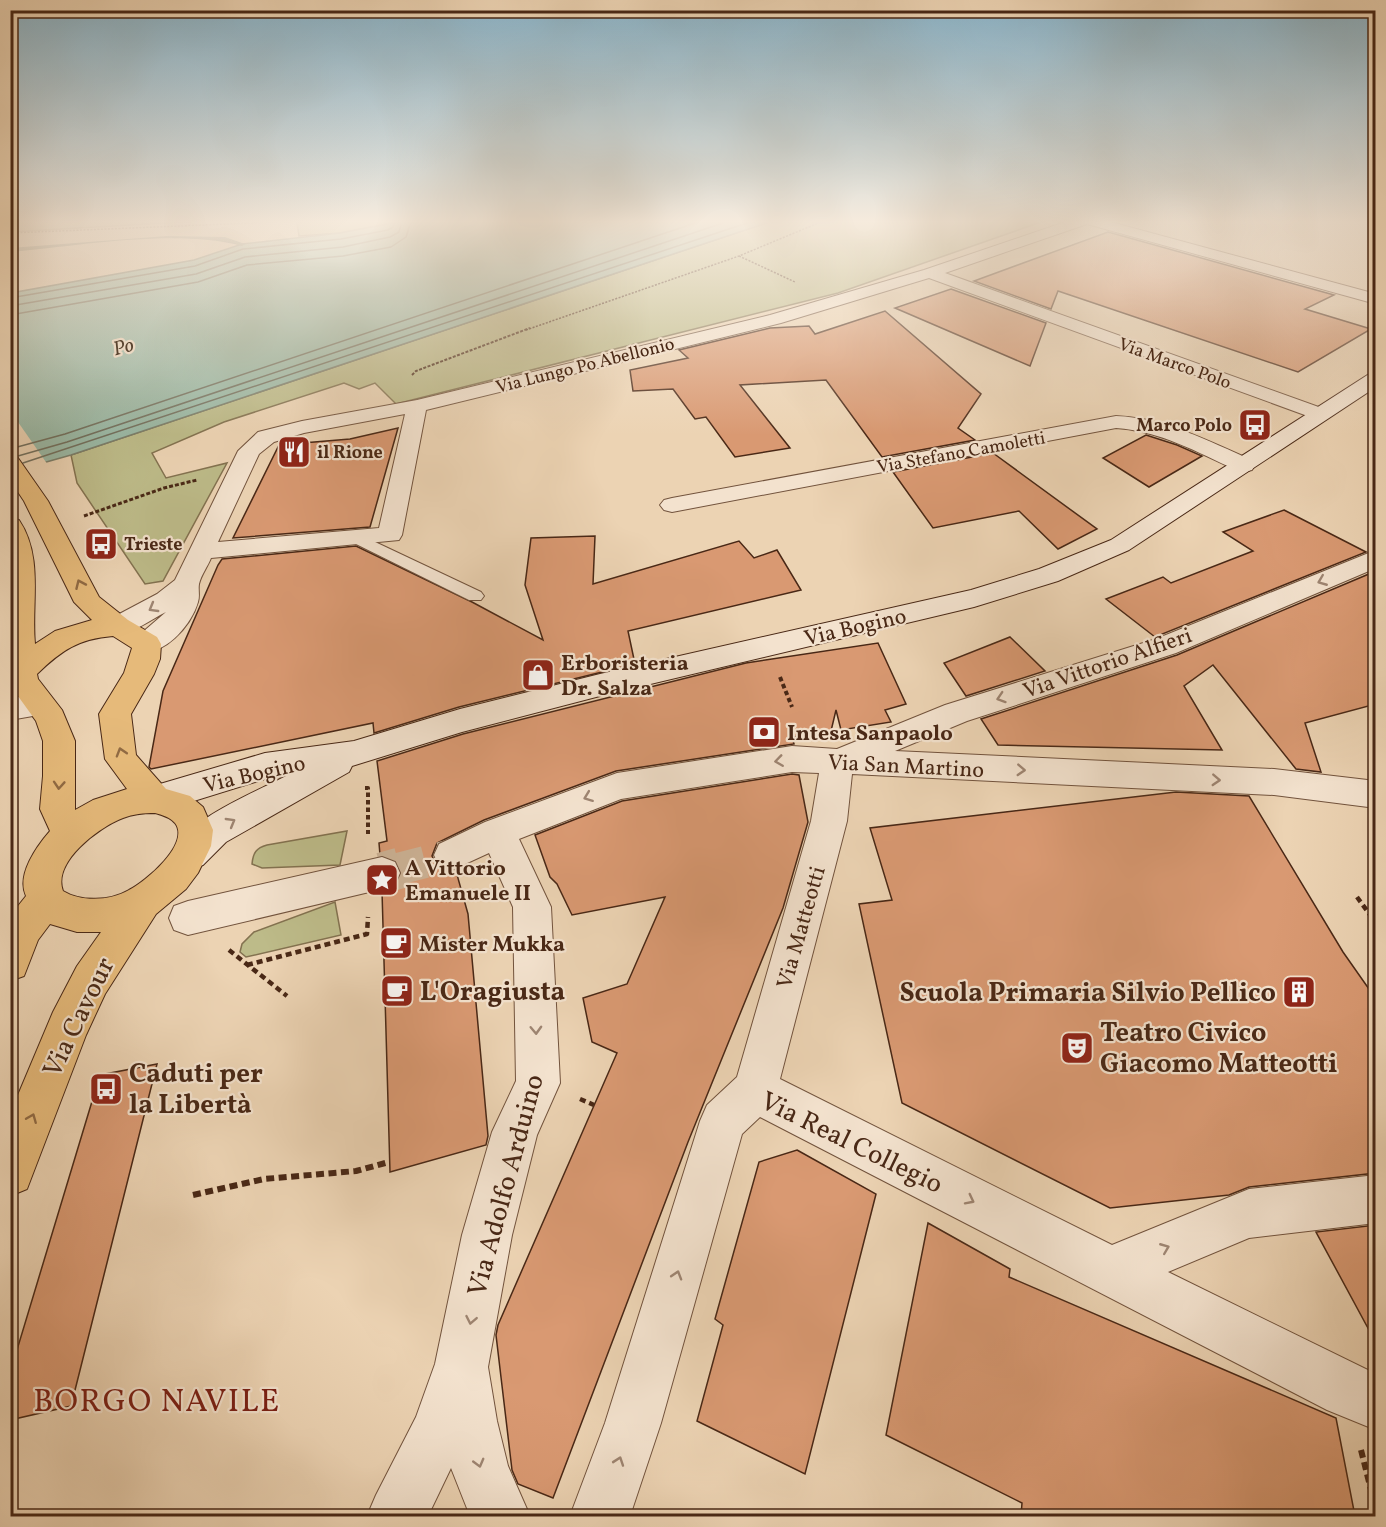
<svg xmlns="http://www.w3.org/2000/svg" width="1386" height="1527" font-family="Vollkorn,serif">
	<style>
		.green { fill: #bdbb89; stroke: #837250; stroke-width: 1.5 }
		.water { fill: #9ab9a6; stroke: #7a7f6c; stroke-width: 1.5 }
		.pier { fill: #ecd3b3 }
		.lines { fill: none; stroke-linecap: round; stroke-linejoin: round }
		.shore { stroke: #72705e; stroke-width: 1.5 }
		.stream { fill: #7a7f6c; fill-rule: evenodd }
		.building { fill: #d99972; stroke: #492816; stroke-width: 1.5 }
		.street-tunnel-far1 { stroke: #cbb194; stroke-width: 32; stroke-dasharray: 32 16; stroke-linecap: butt }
		.street-tunnel { stroke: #cbb194; stroke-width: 41; stroke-dasharray: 41 21; stroke-linecap: butt }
		.lane-casing { stroke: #72533d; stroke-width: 2 }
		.street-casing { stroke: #72533d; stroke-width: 2 }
		.secondary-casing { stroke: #492816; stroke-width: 2 }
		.primary-casing { stroke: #492816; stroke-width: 2 }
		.path-far5 { stroke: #492816; stroke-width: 1.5; stroke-dasharray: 2 1.5; stroke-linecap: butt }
		.path-far4 { stroke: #492816; stroke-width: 2; stroke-dasharray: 3 1.5; stroke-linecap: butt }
		.path-far3 { stroke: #492816; stroke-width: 3; stroke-dasharray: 4 2; stroke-linecap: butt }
		.path-far2 { stroke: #492816; stroke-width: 4; stroke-dasharray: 4.5 3; stroke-linecap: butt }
		.path-far1 { stroke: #492816; stroke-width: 4.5; stroke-dasharray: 6 4; stroke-linecap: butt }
		.path { stroke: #492816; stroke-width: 6; stroke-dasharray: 8 4.5; stroke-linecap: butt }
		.lane { fill: #f3e2ce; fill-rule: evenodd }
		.street { fill: #f3e2ce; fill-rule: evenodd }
		.secondary { fill: #f3e2ce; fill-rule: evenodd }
		.primary { fill: #e6ba7a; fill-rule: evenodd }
		.oneway { stroke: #9e8572 }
		.oneway2 { stroke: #906a43 }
		.labels { text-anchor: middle; stroke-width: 4.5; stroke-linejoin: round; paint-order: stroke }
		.far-street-label { font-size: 18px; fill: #492816; stroke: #f3e2ce }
		.far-poi-label { font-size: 18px; font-weight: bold; fill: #492816; stroke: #f3e2ce; text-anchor: start }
		.far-water-label { font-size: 20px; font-style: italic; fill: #594533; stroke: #f3e2ce }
		.street-label { font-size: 22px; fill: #492816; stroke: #f3e2ce }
		.poi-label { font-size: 22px; font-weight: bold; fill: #492816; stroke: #f3e2ce; text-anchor: start }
		.near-poi-label { font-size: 27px; font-weight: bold; fill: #492816; stroke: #f3e2ce; text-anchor: start }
		.near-street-label { font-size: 27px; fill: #492816; stroke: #f3e2ce }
		.near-quarter-label { font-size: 32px; letter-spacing: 1.5px; fill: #7a1f14; stroke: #f3e2ce }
	</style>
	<rect width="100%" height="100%" fill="#ecd3b3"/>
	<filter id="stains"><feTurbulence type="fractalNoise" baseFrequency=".00333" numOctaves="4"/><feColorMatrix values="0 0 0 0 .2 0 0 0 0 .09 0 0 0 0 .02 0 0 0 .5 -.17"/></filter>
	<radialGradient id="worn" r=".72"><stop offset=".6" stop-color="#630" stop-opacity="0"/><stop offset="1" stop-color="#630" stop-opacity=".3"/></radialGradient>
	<g class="green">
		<polygon points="11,221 198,221 11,232"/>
		<polygon points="304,221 403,221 340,233 299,236 297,223"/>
		<polygon points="772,221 1044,221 838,293 396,404 375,383 359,389 344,383 224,422 152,453 166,478 227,463 163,581 145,584 77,483 71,455"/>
		<path d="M347,831L340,865L262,868L252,864C253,853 256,848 267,845Z"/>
		<polygon points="335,902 341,935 246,957 240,952 242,944 254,932"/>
	</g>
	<polygon class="water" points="403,221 772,221 71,455 11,472 11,293 194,260 242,244 340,233"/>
	<polygon class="pier" points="11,412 48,465 10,475"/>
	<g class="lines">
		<g class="shore">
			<polyline points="10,298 195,266 243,249 341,239 388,230 393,227 394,221"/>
			<polyline points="10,306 196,274 245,257 343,247 390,237 399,232 402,221"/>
			<polyline points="10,315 198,282 247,265 343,256 391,247 406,237 411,221"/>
			<polyline points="10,449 65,434 701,221"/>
			<polyline points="18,456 67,442 729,221"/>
			<polyline points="23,463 753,221"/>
		</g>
		<path class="stream" d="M167,236L225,237L245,244L242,246C177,228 78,246 10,252V248Z"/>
	</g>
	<g class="building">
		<polygon points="1108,232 1334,295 1305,309 1371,329 1298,372 1058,291 1051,309 974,281"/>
		<polygon points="951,289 1046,323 1030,366 895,308"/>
		<polygon points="885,311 981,394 958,428 975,440 882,457 826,380 740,385 790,448 735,457 706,417 695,419 673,389 633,391 630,370 688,358 679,350 770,328 809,326 815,334"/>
		<polygon points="398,428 370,527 233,538 279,445 350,439"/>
		<polygon points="1146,435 1177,445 1202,456 1149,487 1103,458"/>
		<polygon points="993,453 1097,529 1058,549 1019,511 933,528 893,472"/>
		<polygon points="1284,510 1366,552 1155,637 1106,599 1163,577 1171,583 1253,551 1223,532"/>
		<polygon points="595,536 593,584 739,541 754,558 777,550 801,590 628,631 635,664 459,707 374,733 373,723 151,769 149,767 163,691 218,565 222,559 356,546 472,602 543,640 525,585 531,538"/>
		<polygon points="1376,571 1376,704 1305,723 1321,772 1296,769 1213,665 1184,686 1222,750 998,745 981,719 1177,655"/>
		<polygon points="1010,637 1045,671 966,696 944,663"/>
		<polygon points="878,643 906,704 885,710 891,722 841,730 836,710 831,731 792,737 794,744 616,771 484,820 437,843 432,856 438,868 451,872 456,871 468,914 488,1136 486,1145 390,1172 382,891 397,885 402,872 396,860 380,855 379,843 387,841 377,761 463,734 746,663"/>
		<polygon points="792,774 799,775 808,822 783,908 688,1142 553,1498 518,1484 512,1470 496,1335 498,1325 617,1053 592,1042 583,998 627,984 665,897 572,915 557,884 550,877 535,835 622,801"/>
		<polygon points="1176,792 1249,796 1343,952 1376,999 1376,1173 1249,1187 1229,1195 1110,1208 902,1103 859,904 892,900 870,828"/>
		<polygon points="157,1064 71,1406 10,1420 10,1373 100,1075"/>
		<polygon points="797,1150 876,1194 805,1474 697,1421 723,1325 715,1319 759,1162"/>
		<polygon points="928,1223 1010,1269 1009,1277 1336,1418 1355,1516 1021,1516 1022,1503 886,1435"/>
		<polygon points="1376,1225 1376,1343 1316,1232"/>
	</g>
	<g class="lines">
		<polyline class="street-tunnel-far1" points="394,870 452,855"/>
		<polyline class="street-tunnel" points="382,873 400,868"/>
		<defs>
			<polygon id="lane" points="356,533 481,592 484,596 481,600 469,600 350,541 348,538"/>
			<g id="street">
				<path d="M1068,221H1107L1376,294V304L1087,224L945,273L1327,410L1330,414L1327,418L1320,420L1313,418L929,278L781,323L426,410L402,535L399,540L211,558C208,566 201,575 199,584C198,590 200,596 198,602C191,626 163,658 137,651L133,644L137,637L166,612C148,621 129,638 108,632L104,626L108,620L157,594L175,580L238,451L258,432L302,421L417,400L770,315L924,270ZM405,414L379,528L218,542L259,454L274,442L304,433Z"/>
				<path d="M1116,416C1165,418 1208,441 1252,460L1255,465L1252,470L1244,472L1236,470C1197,452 1160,431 1116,428L672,512L664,510L660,505L664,500L672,498Z"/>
				<polygon points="1376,550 1376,568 1176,653 967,721 895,751 1274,769 1376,781 1376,808 1274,795 852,774 847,821 780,1079 1112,1245 1249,1189 1376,1175 1376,1223 1249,1238 1168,1272 1376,1374 1376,1430 1327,1410 760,1117 742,1134 661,1423 630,1516 570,1516 605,1423 700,1121 707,1105 737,1077 811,821 819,773 792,772 621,799 519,839 551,907 560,1083 537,1135 512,1235 488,1367 497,1421 508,1466 530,1516 470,1516 451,1468 428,1516 367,1516 376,1495 416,1417 435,1364 462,1235 492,1132 516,1081 513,907 489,853 452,870 439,866 434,855 439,844 485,822 617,773 792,746 837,749 945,705 1156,639"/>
				<polygon points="39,694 50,697 54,705 50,713 10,720 10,698"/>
				<polygon points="382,857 395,862 400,873 395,884 382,889 188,935 174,930 169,918 174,906 188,901"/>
			</g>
			<path id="secondary" d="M1376,372V387L1129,550L1058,581L974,607L600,696L462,732L352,766L349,772L226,842L203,865L190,869L177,865L172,854C190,817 250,795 286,776L265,779L155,813L143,809L138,799L143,789L265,753L354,741L460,709L600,674L971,590L1039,569L1111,540L1369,374Z"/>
			<path id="primary" d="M10,456L18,458L48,501L99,597L128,620L157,637L161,644L160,659L154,674L131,714L136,755L166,789L190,796L203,807L213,830L211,846L198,873L186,889L156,914L105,994L86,1035L27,1189L10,1196V1114L53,1012L77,966L101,932H77L50,924L38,940L24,976L10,981V916L26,896C16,875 37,846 50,831L40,809L43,776V741L36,721L10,685V518L19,520C44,557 31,603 35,644L55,631L92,620L74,602L24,501L10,480ZM113,636L132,648L124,673L99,714L105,759L127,789L93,800L75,810V741L62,710L38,679L37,674C62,650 78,639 113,636ZM155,813C162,815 170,817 175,823C191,844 145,882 129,890C110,901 81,902 63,891C52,862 99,827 123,818C133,814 144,813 155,813Z"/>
		</defs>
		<use href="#lane" class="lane-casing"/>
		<use href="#street" class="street-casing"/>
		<use href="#secondary" class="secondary-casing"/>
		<use href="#primary" class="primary-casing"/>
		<g class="path-far5">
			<polyline points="10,233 299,221"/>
			<polyline points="739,256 795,282"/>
			<polyline points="526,330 739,256 823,221"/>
		</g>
		<polyline class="path-far4" points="412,375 416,371 530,328"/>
		<polyline class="path-far3" points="84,516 164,488 197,480"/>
		<g class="path-far2">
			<polyline points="780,677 792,707"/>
			<polyline points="365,788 368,788 368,834"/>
		</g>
		<g class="path-far1">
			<polyline points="1357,897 1376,923"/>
			<polyline points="229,950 287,996"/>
			<polyline points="247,965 367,934 368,917"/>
			<polyline points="580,1099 594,1105"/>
		</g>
		<g class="path">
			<polyline points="193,1195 264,1179 356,1171 389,1162"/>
			<polyline points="1361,1450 1376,1510"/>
		</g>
		<use href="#lane" class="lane"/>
		<use href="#street" class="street"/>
		<use href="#secondary" class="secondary"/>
		<use href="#primary" class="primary"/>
	</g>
	<defs><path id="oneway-chevron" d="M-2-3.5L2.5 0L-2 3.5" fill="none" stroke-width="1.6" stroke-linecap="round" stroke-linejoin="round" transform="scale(1.5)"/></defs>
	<g class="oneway">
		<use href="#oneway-chevron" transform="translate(1322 581) rotate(158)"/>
		<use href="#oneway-chevron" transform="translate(153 608) rotate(150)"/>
		<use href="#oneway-chevron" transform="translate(1001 698) rotate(162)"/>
		<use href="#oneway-chevron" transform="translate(779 761) rotate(172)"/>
		<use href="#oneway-chevron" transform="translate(1021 770) rotate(3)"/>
		<use href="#oneway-chevron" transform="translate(1216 780) rotate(3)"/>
		<use href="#oneway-chevron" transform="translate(588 797) rotate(159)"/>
		<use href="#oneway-chevron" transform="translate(231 822) rotate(-30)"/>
		<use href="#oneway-chevron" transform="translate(536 1030) rotate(88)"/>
		<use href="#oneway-chevron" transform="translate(970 1200) rotate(27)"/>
		<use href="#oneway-chevron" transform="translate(1165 1248) rotate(-22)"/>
		<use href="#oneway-chevron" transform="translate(677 1275) rotate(-73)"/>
		<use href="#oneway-chevron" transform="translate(471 1320) rotate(101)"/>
		<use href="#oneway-chevron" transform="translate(619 1461) rotate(-71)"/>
		<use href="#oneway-chevron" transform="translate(479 1463) rotate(75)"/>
	</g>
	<g class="oneway2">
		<use href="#oneway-chevron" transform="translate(80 584) rotate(-114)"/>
		<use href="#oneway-chevron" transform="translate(121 752) rotate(-107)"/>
		<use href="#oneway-chevron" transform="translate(59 785) rotate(94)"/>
		<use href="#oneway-chevron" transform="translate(32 1118) rotate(-68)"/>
	</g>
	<linearGradient id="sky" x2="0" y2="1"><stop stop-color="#89b6ce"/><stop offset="0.51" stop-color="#f6ebdd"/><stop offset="1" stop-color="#f6ebdd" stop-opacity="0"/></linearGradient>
	<rect width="1386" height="435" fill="url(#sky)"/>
	<defs>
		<symbol id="bus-square" viewBox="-11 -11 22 22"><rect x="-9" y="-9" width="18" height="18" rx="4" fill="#8f2418" stroke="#f3e2ce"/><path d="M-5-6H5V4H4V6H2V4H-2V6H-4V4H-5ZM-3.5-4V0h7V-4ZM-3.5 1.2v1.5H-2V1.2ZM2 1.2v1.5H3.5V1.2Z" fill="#fff"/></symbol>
		<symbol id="restaurant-square" viewBox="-11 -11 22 22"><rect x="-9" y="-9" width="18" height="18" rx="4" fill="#8f2418" stroke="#f3e2ce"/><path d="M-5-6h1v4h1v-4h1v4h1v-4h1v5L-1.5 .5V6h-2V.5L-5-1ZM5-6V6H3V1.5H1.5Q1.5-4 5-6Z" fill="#fff"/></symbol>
		<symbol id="shop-square" viewBox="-11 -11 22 22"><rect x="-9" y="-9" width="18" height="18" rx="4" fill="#8f2418" stroke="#f3e2ce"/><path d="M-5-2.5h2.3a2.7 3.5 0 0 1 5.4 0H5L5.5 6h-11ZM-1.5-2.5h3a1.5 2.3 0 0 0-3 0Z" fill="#fff"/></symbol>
		<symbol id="bank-square" viewBox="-11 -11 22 22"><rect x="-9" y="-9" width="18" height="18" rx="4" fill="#8f2418" stroke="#f3e2ce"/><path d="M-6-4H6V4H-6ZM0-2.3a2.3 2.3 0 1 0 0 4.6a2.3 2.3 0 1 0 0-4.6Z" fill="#fff"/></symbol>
		<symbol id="sight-square" viewBox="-11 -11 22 22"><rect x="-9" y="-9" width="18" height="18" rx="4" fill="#8f2418" stroke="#f3e2ce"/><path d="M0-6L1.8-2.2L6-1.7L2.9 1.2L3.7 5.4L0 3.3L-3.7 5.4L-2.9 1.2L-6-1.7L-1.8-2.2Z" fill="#fff"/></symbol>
		<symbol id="cafe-square" viewBox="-11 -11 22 22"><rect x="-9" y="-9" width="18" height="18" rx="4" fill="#8f2418" stroke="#f3e2ce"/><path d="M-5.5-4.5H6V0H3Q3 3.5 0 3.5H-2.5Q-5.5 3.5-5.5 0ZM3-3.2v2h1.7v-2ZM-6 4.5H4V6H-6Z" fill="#fff"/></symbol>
		<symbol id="building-square" viewBox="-11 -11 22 22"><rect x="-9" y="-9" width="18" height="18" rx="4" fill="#8f2418" stroke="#f3e2ce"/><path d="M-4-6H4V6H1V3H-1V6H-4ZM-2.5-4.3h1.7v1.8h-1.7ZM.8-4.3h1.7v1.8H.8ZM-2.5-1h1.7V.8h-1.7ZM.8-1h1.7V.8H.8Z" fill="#fff"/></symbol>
		<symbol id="theatre-square" viewBox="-11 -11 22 22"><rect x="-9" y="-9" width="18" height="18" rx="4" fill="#8f2418" stroke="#f3e2ce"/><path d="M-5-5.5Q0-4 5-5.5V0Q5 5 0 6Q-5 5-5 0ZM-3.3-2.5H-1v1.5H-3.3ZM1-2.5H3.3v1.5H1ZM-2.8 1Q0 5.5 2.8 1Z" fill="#fff"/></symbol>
	</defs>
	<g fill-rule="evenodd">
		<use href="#bus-square" x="1236" y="406" width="38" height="38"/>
		<use href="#restaurant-square" x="275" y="433" width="38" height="38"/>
		<use href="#bus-square" x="82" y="525" width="38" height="38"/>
		<use href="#shop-square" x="519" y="656" width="38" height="38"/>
		<use href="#bank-square" x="745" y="713" width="38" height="38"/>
		<use href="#sight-square" x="363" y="861" width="38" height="38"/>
		<use href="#cafe-square" x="377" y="924" width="38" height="38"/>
		<use href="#cafe-square" x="378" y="972" width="38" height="38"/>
		<use href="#building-square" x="1280" y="973" width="38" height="38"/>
		<use href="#theatre-square" x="1058" y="1029" width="38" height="38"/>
		<use href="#bus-square" x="87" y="1070" width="38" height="38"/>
	</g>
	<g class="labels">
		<g class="far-street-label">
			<text transform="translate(1175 363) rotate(20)" y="6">Via Marco Polo</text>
			<text transform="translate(585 365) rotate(-14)" y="6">Via Lungo Po Abellonio</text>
			<text transform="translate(961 452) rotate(-10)" y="6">Via Stefano Camoletti</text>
		</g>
		<g class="far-poi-label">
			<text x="1232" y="431" text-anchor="end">Marco Polo</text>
			<text x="317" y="458">il Rione</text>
			<text x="124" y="550">Trieste</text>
		</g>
		<g class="far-water-label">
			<text transform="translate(123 346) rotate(-15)" y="7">Po</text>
		</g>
		<g class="street-label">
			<text transform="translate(855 626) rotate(-13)" y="8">Via Bogino</text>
			<text transform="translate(1107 662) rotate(-19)" y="8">Via Vittorio Alfieri</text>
			<text transform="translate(906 765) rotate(3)" y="8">Via San Martino</text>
			<text transform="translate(254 773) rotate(-13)" y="8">Via Bogino</text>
			<text transform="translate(800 927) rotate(-74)" y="8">Via Matteotti</text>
		</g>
		<g class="poi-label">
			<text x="561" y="670">Erboristeria<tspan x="561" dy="25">Dr. Salza</tspan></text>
			<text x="787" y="740">Intesa Sanpaolo</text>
			<text x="405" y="875">A Vittorio<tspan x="405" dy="25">Emanuele II</tspan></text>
			<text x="419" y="951">Mister Mukka</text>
		</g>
		<g class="near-poi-label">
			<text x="420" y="1000">L'Oragiusta</text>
			<text x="1276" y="1001" text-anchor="end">Scuola Primaria Silvio Pellico</text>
			<text x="1100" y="1041">Teatro Civico<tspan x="1100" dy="31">Giacomo Matteotti</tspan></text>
			<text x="129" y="1082">Caduti per<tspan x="129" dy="31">la Libertà</tspan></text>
		</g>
		<g class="near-street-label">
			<text transform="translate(78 1017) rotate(-64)" y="9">Via Cavour</text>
			<text transform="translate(852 1142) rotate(26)" y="9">Via Real Collegio</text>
			<text transform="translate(505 1185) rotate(-75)" y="9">Via Adolfo Arduino</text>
		</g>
		<g class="near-quarter-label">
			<text x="157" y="1411">BORGO NAVILE</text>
		</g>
	</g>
	<rect width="1386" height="1527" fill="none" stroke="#ecd3b3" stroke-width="36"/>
	<rect x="12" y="12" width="1362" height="1503" fill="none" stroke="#492816" stroke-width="3"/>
	<rect x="18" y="18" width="1350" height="1491" fill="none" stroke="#492816" stroke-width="1.5"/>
	<rect width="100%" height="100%" filter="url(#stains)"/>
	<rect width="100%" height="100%" fill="url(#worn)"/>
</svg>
